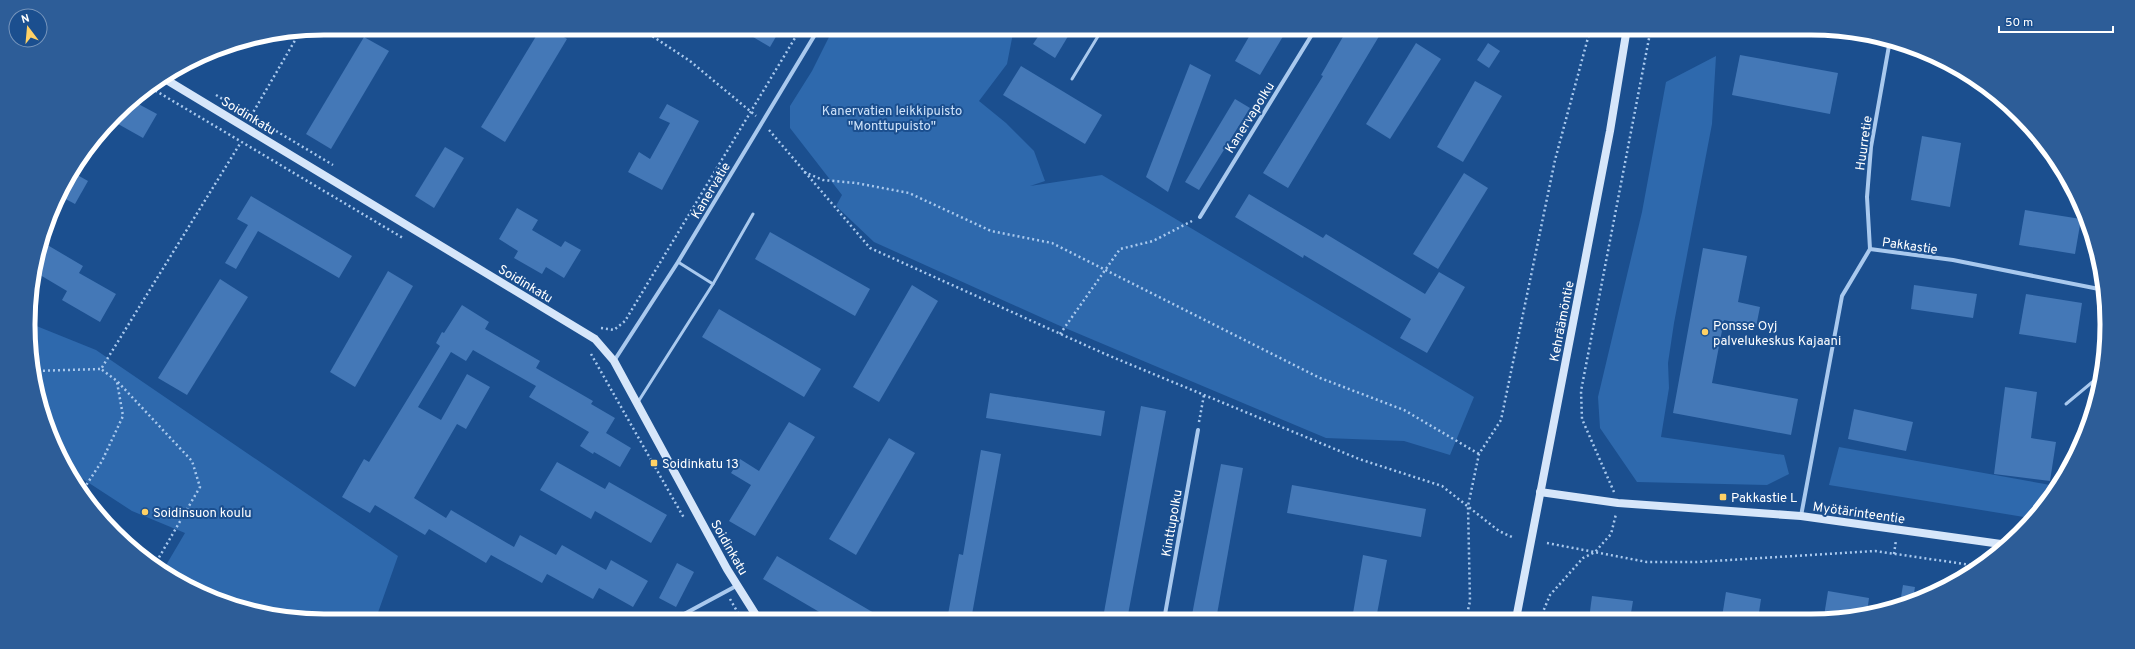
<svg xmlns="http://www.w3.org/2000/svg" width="2135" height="649" font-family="Overpass,sans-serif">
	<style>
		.green { fill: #2e69ad }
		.building { fill: #4478b7 }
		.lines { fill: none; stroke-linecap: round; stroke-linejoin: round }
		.path { stroke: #a9c9ee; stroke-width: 2.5; stroke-dasharray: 2 3; stroke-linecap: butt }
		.lane { stroke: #a9c9ee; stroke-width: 3 }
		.street { stroke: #a9c9ee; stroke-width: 4 }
		.secondary { stroke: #d6e6fa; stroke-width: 8 }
		.poi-dot { fill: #ffd166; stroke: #1b4f8f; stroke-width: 1.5 }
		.labels { text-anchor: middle; stroke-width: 4; stroke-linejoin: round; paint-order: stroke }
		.park-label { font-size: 13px; fill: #cfe3fa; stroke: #1b4f8f }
		.street-label { font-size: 13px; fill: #fff; stroke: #1b4f8f }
		.poi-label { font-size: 13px; fill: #fff; stroke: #1b4f8f; text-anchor: start }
		.rim { fill: none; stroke: #fff; stroke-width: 5 }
	</style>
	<rect width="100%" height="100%" fill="#1b4f8f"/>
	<g class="green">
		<polygon points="837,28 1014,28 1007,64 979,101 1006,123 1034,151 1045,181 1030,186 1102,175 1474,397 1450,455 1404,441 1326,438 1058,325 874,242 836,206 842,195 790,128 790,106 812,71 829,37"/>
		<polygon points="1716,56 1712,124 1674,323 1668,363 1669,388 1661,437 1784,455 1789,474 1767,485 1637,482 1600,428 1598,397 1642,212 1666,82"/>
		<path d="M29,323L96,350L398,556L375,621C320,621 262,621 210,598C194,591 178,581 162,572L185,533L132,511L69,470L38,401L29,344Z"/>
		<polygon points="1839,447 2056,486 2030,518 1829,485"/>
	</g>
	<g class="building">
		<polygon points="541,28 549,28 567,39 505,142 481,127"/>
		<polygon points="738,28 781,28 770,47"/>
		<polygon points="1044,28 1073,28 1055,58 1033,44"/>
		<polygon points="1254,28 1288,28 1260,75 1235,61"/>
		<polygon points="1348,28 1384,28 1288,188 1263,173 1323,76 1321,75"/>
		<polygon points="364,37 389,51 331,149 306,134"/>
		<polygon points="1416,43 1441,59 1390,139 1366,124"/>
		<polygon points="1488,43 1500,51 1489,68 1477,60"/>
		<polygon points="1740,55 1838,73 1830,114 1732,95"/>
		<polygon points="1190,64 1211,75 1168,192 1146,177"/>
		<polygon points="1021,66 1102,115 1085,144 1003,95"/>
		<polygon points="1475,81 1502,96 1463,162 1437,147"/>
		<polygon points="1235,99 1250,108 1199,190 1185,182"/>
		<polygon points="131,100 157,114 143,138 111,120"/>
		<polygon points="667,104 699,121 662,190 628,172 639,152 650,159 670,123 659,118"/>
		<polygon points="1922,136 1961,143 1950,207 1911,200"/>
		<polygon points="445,147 464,158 434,208 415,196"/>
		<polygon points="72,172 88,181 75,204 58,195"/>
		<polygon points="1464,173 1488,188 1438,269 1413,254"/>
		<polygon points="1249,194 1323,238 1326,234 1425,294 1439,272 1465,287 1427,353 1400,338 1411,319 1304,255 1303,258 1235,217"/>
		<polygon points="251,196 352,256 339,278 258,231 236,269 225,263 248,225 237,219"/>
		<polygon points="517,208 538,220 532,230 561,247 565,241 581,250 564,278 546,267 542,274 514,258 518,251 499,239"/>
		<polygon points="2025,210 2081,219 2075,254 2019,245"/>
		<polygon points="770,232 870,289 855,316 755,259"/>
		<polygon points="44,243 83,266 79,273 116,294 100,322 62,300 67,291 35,272"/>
		<polygon points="1703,248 1747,256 1738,302 1760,307 1756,327 1724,320 1712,383 1798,399 1791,435 1673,413"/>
		<polygon points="388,271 413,286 355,387 330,372"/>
		<polygon points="220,279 248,297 187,395 158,378"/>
		<polygon points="912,285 938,301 879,402 853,387"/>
		<polygon points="1914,285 1977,294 1973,318 1911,309"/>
		<polygon points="2026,294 2082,303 2076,343 2019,334"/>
		<polygon points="462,305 489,322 485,329 540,361 536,368 593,401 591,404 615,418 606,433 631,448 620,467 594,452 593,454 580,446 589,432 529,397 536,386 473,350 466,361 451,352 418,407 441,420 467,374 490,387 466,429 457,424 414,498 446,518 451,510 514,547 520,535 556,555 562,545 606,570 611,560 648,581 633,607 599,588 593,599 547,574 542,583 491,555 486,563 429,529 425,535 375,505 370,513 342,497 364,459 369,462 440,346 436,343 442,332 444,333"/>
		<polygon points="719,309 821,369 804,397 702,337"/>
		<polygon points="2005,387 2037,392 2031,438 2056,442 2050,481 1994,474"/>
		<polygon points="990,393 1105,411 1101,436 986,418"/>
		<polygon points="1141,406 1166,411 1127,620 1114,620 1103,618"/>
		<polygon points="1854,409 1913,422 1906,451 1848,439"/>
		<polygon points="789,422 815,437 755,536 729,521 751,485 731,473 740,459 759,471"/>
		<polygon points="889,438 915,453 856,555 829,539"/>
		<polygon points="981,450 1001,454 971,620 947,620 959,554 963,555"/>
		<polygon points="557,462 605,489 609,482 667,515 651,543 595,511 591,519 540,490"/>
		<polygon points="1221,464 1243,468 1216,620 1191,620"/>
		<polygon points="1292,485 1426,509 1421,537 1287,513"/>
		<polygon points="1363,555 1387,560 1376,619 1352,619"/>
		<polygon points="777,556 886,620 833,620 763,579"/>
		<polygon points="677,563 694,572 676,607 659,598"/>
		<polygon points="1903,585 1915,587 1913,599 1900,603"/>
		<polygon points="1828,591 1869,598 1867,613 1849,618 1824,616"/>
		<polygon points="1726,592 1761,599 1758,619 1722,617"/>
		<polygon points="1592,596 1633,601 1630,619 1589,619"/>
	</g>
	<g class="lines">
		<g class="path">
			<polyline points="640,28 690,61 756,116"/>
			<polyline points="151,88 403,238"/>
			<polyline points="216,95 333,165"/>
			<polyline points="251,116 301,30"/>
			<polyline points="769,130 870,248 1105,354 1359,459 1442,486 1499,531 1514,538"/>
			<polyline points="804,172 823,180 856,183 909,193 991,231 1052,243 1320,378 1404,410 1479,454"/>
			<polyline points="601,328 614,330 625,321 801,28"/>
			<polyline points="1060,334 1120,249 1153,241 1192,221"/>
			<polyline points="591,354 684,518"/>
			<polyline points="33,371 101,369"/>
			<polyline points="1199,422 1204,395"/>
			<polyline points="1614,492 1582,419 1581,391 1651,28"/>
			<polyline points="81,493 102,461 123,416 117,382"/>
			<polyline points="1547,543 1647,562 1697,562 1875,551 1978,566"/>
			<polyline points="1894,554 1896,540"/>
			<polyline points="154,566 200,487 192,461 117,381 101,369 241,142"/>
			<polyline points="730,599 742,620"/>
			<polyline points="1466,619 1470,601 1468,506 1479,454 1501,420 1555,160 1589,34"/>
			<polyline points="1540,619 1550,595 1583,558 1595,552 1611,534 1616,514"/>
		</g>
		<g class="lane">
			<polyline points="1072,79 1103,28"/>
			<polyline points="678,262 713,284"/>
			<polyline points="638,402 713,284 753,214"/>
			<polyline points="2066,404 2102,374"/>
		</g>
		<g class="street">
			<polyline points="1594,28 1625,34"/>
			<polyline points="1200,217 1316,28"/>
			<polyline points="1870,249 1867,197 1871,147 1890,40"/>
			<polyline points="614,361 678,262 819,28"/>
			<polyline points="1801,516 1842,296 1870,249 1953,260 2104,290"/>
			<polyline points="673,620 738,585"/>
			<polyline points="1164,620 1198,430"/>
		</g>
		<g class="secondary">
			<polyline points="165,79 595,339 614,361 727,569 759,620"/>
			<polyline points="1540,492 1618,503 1801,516 2008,545"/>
			<polyline points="1516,619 1610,131 1627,28"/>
		</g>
	</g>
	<g class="poi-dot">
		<circle cx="1705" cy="332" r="4"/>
		<rect x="650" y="459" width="8" height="8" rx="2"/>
		<rect x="1719" y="493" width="8" height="8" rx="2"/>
		<circle cx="145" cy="512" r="4"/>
	</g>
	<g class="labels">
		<g class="park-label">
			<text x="892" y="115">Kanervatien leikkipuisto<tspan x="892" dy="15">"Monttupuisto"</tspan></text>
		</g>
		<g class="street-label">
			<text transform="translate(249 115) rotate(31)" y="5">Soidinkatu</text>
			<text transform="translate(1249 117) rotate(-58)" y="5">Kanervapolku</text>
			<text transform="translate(1863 143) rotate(-82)" y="5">Huurretie</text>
			<text transform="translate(710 190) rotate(-59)" y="5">Kanervatie</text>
			<text transform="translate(1910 245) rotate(8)" y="5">Pakkastie</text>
			<text transform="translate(526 283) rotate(31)" y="5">Soidinkatu</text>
			<text transform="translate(1561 321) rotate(-79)" y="5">Kehräämöntie</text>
			<text transform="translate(1859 512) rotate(8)" y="5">Myötärinteentie</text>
			<text transform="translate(1171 523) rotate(-80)" y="5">Kinttupolku</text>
			<text transform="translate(730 547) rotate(60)" y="5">Soidinkatu</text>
		</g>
		<g class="poi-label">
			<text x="1713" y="330">Ponsse Oyj<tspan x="1713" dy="15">palvelukeskus Kajaani</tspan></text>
			<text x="662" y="468">Soidinkatu 13</text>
			<text x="1731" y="502">Pakkastie L</text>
			<text x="153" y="517">Soidinsuon koulu</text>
		</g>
	</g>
	<path d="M0 0H2135V649H0ZM324 35H1811A289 289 0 0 1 2100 324V325A289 289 0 0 1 1811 614H324A289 289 0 0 1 35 325V324A289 289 0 0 1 324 35Z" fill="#2d5d98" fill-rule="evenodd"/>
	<path class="rim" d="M324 35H1811A289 289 0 0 1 2100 324V325A289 289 0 0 1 1811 614H324A289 289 0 0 1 35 325V324A289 289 0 0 1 324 35Z"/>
	<g transform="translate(28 28) rotate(344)"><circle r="19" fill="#1b4f8f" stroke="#7695bc"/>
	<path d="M0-3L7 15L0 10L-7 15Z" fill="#ffd166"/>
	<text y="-6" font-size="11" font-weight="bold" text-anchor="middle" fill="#ffffff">N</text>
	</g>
	<path d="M1999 26v6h114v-6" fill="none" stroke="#ffffff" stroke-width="2"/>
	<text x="2005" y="26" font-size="12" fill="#ffffff" stroke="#1b4f8f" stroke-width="3" paint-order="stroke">50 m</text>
</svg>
